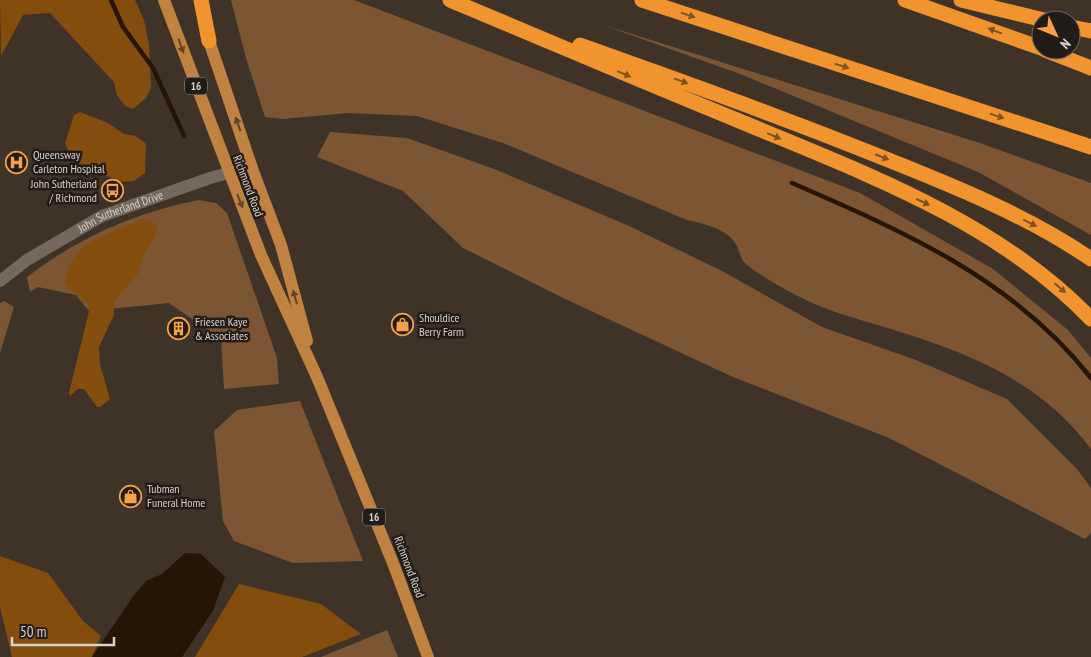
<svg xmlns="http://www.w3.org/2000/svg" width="1091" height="657" font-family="'PT Sans Narrow',sans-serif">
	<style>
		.green { fill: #7c5633 }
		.forest { fill: #834d0d }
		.water { fill: #261404 }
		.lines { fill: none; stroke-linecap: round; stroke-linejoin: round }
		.stream { stroke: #261404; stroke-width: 4.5 }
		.minor { stroke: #75685c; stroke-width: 12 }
		.primary { stroke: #bf8240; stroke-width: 12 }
		.motorway { stroke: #f1942e; stroke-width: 15 }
		.oneway { fill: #7f5221 }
		.oneway2 { fill: #604527 }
		.labels { text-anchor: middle; stroke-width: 5; stroke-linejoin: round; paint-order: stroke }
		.shield { fill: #211c17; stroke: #a29b94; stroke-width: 1 }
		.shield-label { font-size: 11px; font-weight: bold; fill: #d9d1ca }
		.poi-label { font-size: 12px; fill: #d9d1ca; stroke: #211c17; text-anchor: start }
		.street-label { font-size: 12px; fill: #d9d1ca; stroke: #211c17 }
	</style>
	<rect width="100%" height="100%" fill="#3f3328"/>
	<g class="green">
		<path d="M231,0H354L860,193L993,269L1068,330L1091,358V449C1041,382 972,354 894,330C862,320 828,312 798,296C787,291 751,270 744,262C740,257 739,249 736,244C726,228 704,224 687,220L503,143L417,116L348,113L283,119L265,117L246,58Z"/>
		<polygon points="603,25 980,143 1091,183 1091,235 978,172 740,74"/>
		<polygon points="330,132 407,138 497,170 627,225 722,271 822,327 916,360 1007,399 1077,469 1091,488 1091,533 1085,539 889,438 733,377 561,297 463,248 403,191 317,157"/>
		<path d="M199,200L216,203L227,213L277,358L279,384L224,389L221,339L169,303L89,311L76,295L38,287L30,292L27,277C78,238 136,212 199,200Z"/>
		<polygon points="4,301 14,307 0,353 0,303"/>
		<polygon points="300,401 363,561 293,563 234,541 223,521 214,431 237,410"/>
		<polygon points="387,630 398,657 321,657"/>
	</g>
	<g class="forest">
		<polygon points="0,0 135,0 144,20 149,45 151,88 146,98 133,109 125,106 117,95 114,82 50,13 23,15 1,56"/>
		<polygon points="80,112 108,123 124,134 136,136 146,144 145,173 134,181 121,182 79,163 70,155 65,143 74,115"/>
		<path d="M142,219L151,221L158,228L157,232L144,255L137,275L114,301V315L99,347L100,364L110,399L100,407H97L84,389H78L70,396L69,393L89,311L87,302L65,284C70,237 108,237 142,219Z"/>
		<polygon points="0,556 48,573 83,621 101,636 92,657 12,657 0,607"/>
		<polygon points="239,584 321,604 361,634 302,657 195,657"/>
	</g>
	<polygon class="water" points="185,553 201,554 225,577 213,611 182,657 92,657 134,595 146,581 162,574"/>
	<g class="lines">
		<g class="stream">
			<polyline points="111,0 123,27 153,68 184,136"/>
			<path d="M792,183C903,231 1015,280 1091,378"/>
		</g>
		<path class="minor" id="s1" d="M0,281L27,260L102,216L210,178L228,173L253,171"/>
		<g class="primary">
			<polyline points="164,0 261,255 317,377 393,563 428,657"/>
			<polyline points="206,32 253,171 281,245 307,341"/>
		</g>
		<g class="motorway">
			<polyline points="201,0 209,41"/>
			<path d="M450,0C546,40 641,81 737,120C861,172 996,220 1091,319"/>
			<polyline points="642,0 1091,147"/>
			<polyline points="905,0 1041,48"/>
			<polyline points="961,0 1044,20"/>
			<polyline points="1071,27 1091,31"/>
			<path d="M580,45C681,81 782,117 881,157C954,186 1026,215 1091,259"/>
			<polyline points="1045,50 1091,68"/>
		</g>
	</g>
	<defs><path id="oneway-solid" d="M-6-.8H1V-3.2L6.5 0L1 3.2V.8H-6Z" transform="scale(1.25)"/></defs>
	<g class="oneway">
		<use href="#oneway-solid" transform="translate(688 15) rotate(18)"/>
		<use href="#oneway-solid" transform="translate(995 31) rotate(-159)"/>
		<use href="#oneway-solid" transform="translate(842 66) rotate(18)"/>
		<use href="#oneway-solid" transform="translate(624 74) rotate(23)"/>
		<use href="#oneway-solid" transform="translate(681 81) rotate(20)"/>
		<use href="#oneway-solid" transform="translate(997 116) rotate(18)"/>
		<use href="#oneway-solid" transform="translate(774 136) rotate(23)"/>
		<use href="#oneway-solid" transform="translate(882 157) rotate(22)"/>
		<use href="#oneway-solid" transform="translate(923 202) rotate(25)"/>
		<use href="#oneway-solid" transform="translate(1030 223) rotate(27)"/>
		<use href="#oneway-solid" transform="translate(1060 288) rotate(41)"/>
	</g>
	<g class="oneway2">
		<use href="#oneway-solid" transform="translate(181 46) rotate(70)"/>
		<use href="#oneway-solid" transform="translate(238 124) rotate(-109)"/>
		<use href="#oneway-solid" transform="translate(240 201) rotate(68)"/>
		<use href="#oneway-solid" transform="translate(295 297) rotate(-105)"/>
	</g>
	<defs>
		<symbol id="hospital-ring" viewBox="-11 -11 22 22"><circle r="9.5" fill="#211c17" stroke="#f7a149" stroke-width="1.5"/><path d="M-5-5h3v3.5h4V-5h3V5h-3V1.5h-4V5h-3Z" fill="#f7a149"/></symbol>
		<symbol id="bus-ring" viewBox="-11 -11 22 22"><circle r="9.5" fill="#211c17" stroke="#f7a149" stroke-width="1.5"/><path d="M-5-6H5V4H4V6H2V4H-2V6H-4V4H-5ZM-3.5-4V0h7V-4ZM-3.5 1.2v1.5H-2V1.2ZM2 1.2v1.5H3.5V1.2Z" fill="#f7a149"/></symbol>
		<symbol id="shop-ring" viewBox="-11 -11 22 22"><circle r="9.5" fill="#211c17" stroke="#f7a149" stroke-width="1.5"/><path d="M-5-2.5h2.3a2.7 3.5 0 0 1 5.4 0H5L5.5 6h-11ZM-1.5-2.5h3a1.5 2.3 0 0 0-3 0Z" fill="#f7a149"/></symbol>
		<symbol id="building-ring" viewBox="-11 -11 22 22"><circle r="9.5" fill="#211c17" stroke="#f7a149" stroke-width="1.5"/><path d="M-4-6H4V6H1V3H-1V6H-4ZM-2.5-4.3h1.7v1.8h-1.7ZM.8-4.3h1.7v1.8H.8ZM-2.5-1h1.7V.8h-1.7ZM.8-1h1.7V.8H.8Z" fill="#f7a149"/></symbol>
	</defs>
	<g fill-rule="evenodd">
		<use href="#hospital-ring" x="4" y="150" width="25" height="25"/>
		<use href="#bus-ring" x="100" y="178" width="25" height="25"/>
		<use href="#shop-ring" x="390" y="312" width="25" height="25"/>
		<use href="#building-ring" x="166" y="316" width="25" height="25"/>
		<use href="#shop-ring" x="118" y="484" width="25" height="25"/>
	</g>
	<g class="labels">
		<g class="shield">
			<rect x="185" y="77.5" width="22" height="17" rx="4"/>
			<rect x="363" y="508.5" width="22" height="17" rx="4"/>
		</g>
		<g class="shield-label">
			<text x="196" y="90">16</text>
			<text x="374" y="521">16</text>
		</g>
		<g class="poi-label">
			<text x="33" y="159">Queensway<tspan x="33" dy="14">Carleton Hospital</tspan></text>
			<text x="97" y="188" text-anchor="end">John Sutherland<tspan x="97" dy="14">/ Richmond</tspan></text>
			<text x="419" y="322">Shouldice<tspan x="419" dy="14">Berry Farm</tspan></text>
			<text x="195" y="326">Friesen Kaye<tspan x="195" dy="14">&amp; Associates</tspan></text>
			<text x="147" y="493">Tubman<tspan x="147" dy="14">Funeral Home</tspan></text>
		</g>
		<g class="street-label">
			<text transform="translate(248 186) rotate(69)" y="4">Richmond Road</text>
			<text dy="4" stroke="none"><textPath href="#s1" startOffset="140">John Sutherland Drive</textPath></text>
			<text transform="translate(409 567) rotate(69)" y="4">Richmond Road</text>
		</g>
	</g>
	<g transform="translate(1056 35) rotate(134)"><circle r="24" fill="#211c17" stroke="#6b645f"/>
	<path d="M0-4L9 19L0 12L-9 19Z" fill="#f7a149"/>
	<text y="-8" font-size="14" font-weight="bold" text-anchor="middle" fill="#d9d1ca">N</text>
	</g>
	<path d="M12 637v8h102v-8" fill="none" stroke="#d9d1ca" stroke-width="2.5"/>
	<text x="20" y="637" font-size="15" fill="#d9d1ca" stroke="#211c17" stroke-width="4" paint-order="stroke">50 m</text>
</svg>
